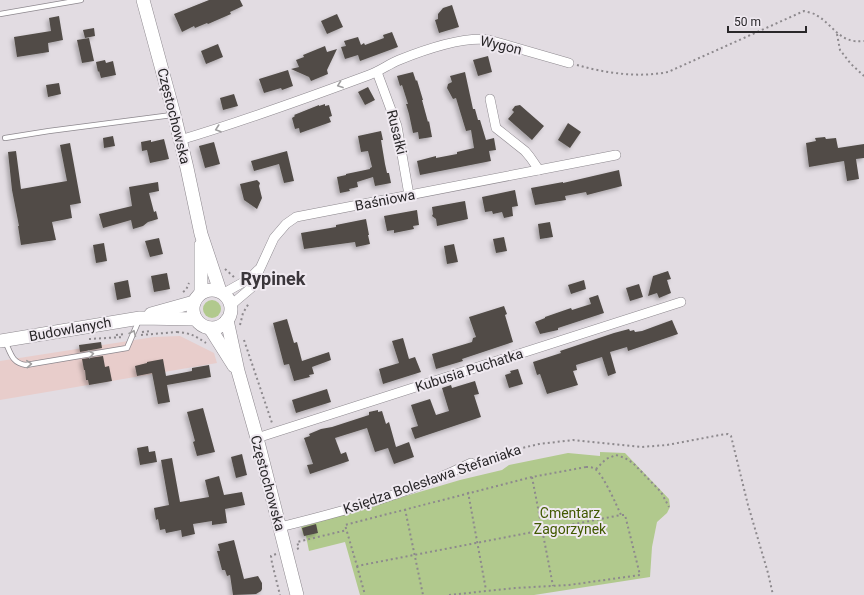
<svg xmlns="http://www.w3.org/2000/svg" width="864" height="595" font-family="Roboto,sans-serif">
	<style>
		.commercial { fill: #e8cdcb }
		.green { fill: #b1c98d }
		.building { fill: #514c47; filter: url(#shadow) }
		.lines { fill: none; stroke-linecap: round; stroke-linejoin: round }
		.lane-casing { stroke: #8d888e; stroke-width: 6 }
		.street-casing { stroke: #8d888e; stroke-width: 10 }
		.secondary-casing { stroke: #8d888e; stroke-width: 14 }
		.path { stroke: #8d898d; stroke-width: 2; stroke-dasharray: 2 3; stroke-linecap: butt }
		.lane { stroke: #fff; stroke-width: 4.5 }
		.street { stroke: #fff; stroke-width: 9 }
		.secondary { stroke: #fff; stroke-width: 13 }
		.oneway { stroke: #9f9e9f }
		.labels { text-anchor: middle; stroke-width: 4; stroke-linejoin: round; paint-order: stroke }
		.street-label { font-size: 14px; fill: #292729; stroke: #efe9f0 }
		.park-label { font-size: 14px; fill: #415900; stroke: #efe9f0 }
		.district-label { font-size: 18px; font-weight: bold; fill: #3b363b; stroke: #efe9f0 }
	</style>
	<defs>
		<filter id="shadow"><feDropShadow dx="-2.5" dy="2.5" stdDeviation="2" flood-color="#0004"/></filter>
	</defs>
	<rect width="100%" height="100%" fill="#e2dce2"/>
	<polygon class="commercial" points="180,336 214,353 217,363 0,400 0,361 154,337"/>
	<g class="green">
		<circle cx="212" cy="309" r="9"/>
		<polygon points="600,452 625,453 669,499 670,507 667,513 657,522 652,547 650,577 534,595 360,595 345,542 309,551 306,536 304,536 301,527 460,480 502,470 509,465 568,453 600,456"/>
	</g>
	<g class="building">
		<polygon points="209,0 240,0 243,6 230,12 231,14 208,24 207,23 195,28 194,26 182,32 174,14"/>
		<polygon points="452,5 459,27 439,33 435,20 438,19 438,14 443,8"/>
		<polygon points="337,14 343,27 327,34 321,21"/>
		<polygon points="59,16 63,40 48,43 49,52 17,57 14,37 51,31 49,18"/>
		<polygon points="94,28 95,36 85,38 83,30"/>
		<polygon points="392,32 398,47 360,61 358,55 345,59 341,47 346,46 344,41 358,37 361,45 364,43 365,45 384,38 383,35"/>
		<polygon points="89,38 94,61 82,63 77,40"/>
		<polygon points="218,44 223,57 206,64 201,51"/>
		<polygon points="325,46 327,52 337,49 327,70 328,74 311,81 309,77 291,69 299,67 296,60 304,57 303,55"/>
		<polygon points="488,56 492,72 478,76 473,60"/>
		<polygon points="105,60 106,63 113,61 116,75 101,78 99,71 98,72 96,62"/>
		<polygon points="288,70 293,86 282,90 281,88 264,93 259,79"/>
		<polygon points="413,72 416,81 417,80 423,100 422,100 428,122 429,121 432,137 419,139 418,132 413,133 409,114 406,104 408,104 402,85 400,86 397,76"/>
		<polygon points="465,72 473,109 475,109 478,120 480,120 486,140 494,138 496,150 489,151 491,161 420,175 417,161 436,156 436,158 457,154 457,152 474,148 471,130 466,131 456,98 453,99 447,88 448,84 452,82 450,76"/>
		<polygon points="59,83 61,94 48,97 46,85"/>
		<polygon points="368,87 375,100 365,105 358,92"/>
		<polygon points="234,94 238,106 223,110 220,98"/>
		<polygon points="325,104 325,106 329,105 332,116 329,117 331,122 300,133 299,128 295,129 292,118 295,116 294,115 319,105 319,106"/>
		<polygon points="520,105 544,126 532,140 508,119 514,112 512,110 515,106"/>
		<polygon points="568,123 581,132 570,148 558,140"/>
		<polygon points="381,131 383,140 381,140 385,164 387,173 389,173 391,183 375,186 373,177 357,182 358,187 349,189 350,191 340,193 337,177 346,175 346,174 370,169 370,168 372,167 368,151 361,152 358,136"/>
		<polygon points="113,136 115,146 104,148 103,138"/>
		<polygon points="825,137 826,139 836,138 838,148 864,144 864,158 856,159 859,179 847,181 844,161 809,167 806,143 816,141 815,138"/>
		<polygon points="164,139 169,159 150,163 147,150 142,151 141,142 151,140 151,142"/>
		<polygon points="214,142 220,164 205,168 199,146"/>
		<polygon points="70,143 81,203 70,205 72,218 52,222 56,240 21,245 18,226 19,226 12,190 8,152 16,151 21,189 67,181 60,145"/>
		<polygon points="287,151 294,181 284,183 279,164 254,171 251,161"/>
		<polygon points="619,170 622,186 587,195 586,192 565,196 566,200 535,205 531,188 563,182 563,183"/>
		<polygon points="257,180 260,183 259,186 262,198 257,209 244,200 240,184"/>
		<polygon points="158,182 159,191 149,193 154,212 156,211 158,219 148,222 143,226 133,229 131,220 103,228 99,214 132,206 129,187"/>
		<polygon points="515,190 518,206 512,207 513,216 504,218 502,212 493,214 492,211 485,212 482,197"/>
		<polygon points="465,201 468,219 437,226 436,219 432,216 433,214 432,207"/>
		<polygon points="417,210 419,225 413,226 414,229 394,233 394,230 387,231 384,216"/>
		<polygon points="366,219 369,235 368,235 370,244 356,247 355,242 304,249 301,233 336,227 336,225"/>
		<polygon points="550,222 553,237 540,239 538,224"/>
		<polygon points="504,237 507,251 496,253 493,239"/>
		<polygon points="159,238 163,254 150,257 145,241"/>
		<polygon points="104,243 107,261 96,263 93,245"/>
		<polygon points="454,244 458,262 447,264 444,246"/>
		<polygon points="668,271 671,279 667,280 671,293 659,298 657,293 648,296 653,276"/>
		<polygon points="167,273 170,289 154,292 151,276"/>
		<polygon points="128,280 131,297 117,300 114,283"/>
		<polygon points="584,280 586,289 571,294 568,285"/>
		<polygon points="639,284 643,297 630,301 626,288"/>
		<polygon points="598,295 604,313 558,328 558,330 540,334 535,322 545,318 545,317 571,308 572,310 591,304 589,298"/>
		<polygon points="504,306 507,314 505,315 513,342 462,359 463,361 436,369 432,354 472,342 473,338 476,337 469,317"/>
		<polygon points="287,319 294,343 297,342 302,361 329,352 331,360 312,367 314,374 309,375 310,377 294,381 289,364 284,365 273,323"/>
		<polygon points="672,320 678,334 628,351 627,347 610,352 616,373 608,376 602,357 576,365 577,370 573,371 578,385 547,394 540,374 537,375 533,362 561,353 560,351 614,333 629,329 630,331 634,330 635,332 642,331"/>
		<polygon points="403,338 409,359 415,357 421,372 383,384 379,369 399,363 392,341"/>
		<polygon points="101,342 102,348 80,352 79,345"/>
		<polygon points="103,356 105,367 109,366 112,381 89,385 88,380 86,380 85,370 84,370 82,359"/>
		<polygon points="163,359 166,376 192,371 192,368 209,365 211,377 167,385 170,402 158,404 152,373 137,376 135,366 147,363 147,362"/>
		<polygon points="518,369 523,384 509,388 505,375 511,373 510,371"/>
		<polygon points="475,381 479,394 474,395 481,417 415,439 411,428 418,426 411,405 430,399 436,415 449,411 442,388 451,385 452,388"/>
		<polygon points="327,389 331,402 296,413 292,400"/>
		<polygon points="203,408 215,452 197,456 193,442 195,441 187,412"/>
		<polygon points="378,410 378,412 382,411 386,424 389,422 396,447 409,442 414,457 394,464 388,448 375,452 367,428 335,438 341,454 346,452 349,461 310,474 307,465 313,464 304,438 310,436 309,434 321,429 332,427 369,415 369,412"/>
		<polygon points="148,446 149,452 155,451 157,462 140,465 137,448"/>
		<polygon points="242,454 247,475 236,478 231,457"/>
		<polygon points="172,458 180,502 209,497 205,480 219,476 224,495 242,492 245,505 225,509 227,523 212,525 212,521 193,524 195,534 182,537 181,530 166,533 165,529 160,530 158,519 156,520 154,508 169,505 161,460"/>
		<polygon points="316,524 318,533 304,536 302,528"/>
		<polygon points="234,540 244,579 258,576 262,583 262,589 261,591 256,594 233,595 230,575 227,576 225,570 222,570 217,551 220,551 218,544"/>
	</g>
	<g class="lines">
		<defs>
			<g id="lane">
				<polyline points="0,14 81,0"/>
				<polyline points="5,138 49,131 172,115"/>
				<path d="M5,341C11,354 12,363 26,365L127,348L139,320"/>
			</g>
			<g id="street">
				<polyline points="377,72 397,126 409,195"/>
				<polyline points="490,99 496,128 525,151 530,157 539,170"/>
				<path d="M180,140C244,121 307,98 369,75C380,71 389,64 399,60C424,50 463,36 489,40L569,63"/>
				<polyline points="224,293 249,279 258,270"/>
				<polyline points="231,305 251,288 274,238 286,224 296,217 616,155"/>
				<polyline points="257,438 681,302"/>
				<path d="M280,527C345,511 411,493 471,463"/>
			</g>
			<g id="secondary">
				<polyline points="143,0 174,114 187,168 201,234 220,291"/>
				<circle cx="212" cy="309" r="19"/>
				<polyline points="201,293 201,245"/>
				<polyline points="151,314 194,302"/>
				<polyline points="227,320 238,371 257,438 297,595"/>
				<polyline points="210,328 234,366"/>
				<polyline points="0,341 140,318 196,319"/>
			</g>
		</defs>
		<use href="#lane" class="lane-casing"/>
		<use href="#street" class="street-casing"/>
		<use href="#secondary" class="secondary-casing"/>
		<g class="path">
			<polyline points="837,34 840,50 851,64 864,76"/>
			<path d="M577,65C605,73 638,78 668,72L804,11C808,12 813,13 816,15C834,25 839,44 864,41"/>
			<polyline points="225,269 234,277"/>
			<polyline points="183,292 186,290 189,283"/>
			<polyline points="240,325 243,313 249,303"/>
			<polyline points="142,332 151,331"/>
			<path d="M177,332C191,333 195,336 206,343"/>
			<polyline points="116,335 125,334"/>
			<polyline points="141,335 177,332"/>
			<polyline points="89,339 124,337"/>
			<polyline points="244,340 272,423"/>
			<polyline points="480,460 501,453 539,444 573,440 641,447 667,445 720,435 728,434 731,436 748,505 768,573 773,595"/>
			<path d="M586,467C589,467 592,467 595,469C603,474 617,506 621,515L357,566L345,525L532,477Z"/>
			<polyline points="596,469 606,459 616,455 625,458 633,463 661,492 669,507"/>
			<polyline points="532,477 553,586"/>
			<polyline points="468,492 486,590"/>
			<polyline points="405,509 423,595"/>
			<polyline points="297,549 299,548 297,542 347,530"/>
			<polyline points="276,554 271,556 272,563 280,595"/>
			<polyline points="357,566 365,595"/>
			<polyline points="449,595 515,588 569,585 640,575 625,515 621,515"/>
		</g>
		<use href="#lane" class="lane"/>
		<use href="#street" class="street"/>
		<use href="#secondary" class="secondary"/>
	</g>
	<defs><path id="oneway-chevron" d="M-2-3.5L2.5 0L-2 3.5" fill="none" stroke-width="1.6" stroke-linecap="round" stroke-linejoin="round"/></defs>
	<g class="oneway">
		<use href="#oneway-chevron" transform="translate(340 85) rotate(160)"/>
		<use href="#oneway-chevron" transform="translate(218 129) rotate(161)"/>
		<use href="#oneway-chevron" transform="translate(133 333) rotate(-67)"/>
		<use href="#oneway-chevron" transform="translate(91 354) rotate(-10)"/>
		<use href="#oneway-chevron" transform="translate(29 364) rotate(-4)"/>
	</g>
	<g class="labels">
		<g class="street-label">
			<text transform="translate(501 45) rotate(13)" y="5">Wygon</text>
			<text transform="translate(174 116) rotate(76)" y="5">Częstochowska</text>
			<text transform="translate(397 132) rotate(76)" y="5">Rusałki</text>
			<text transform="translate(385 200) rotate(-11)" y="5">Baśniowa</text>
			<text transform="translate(70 329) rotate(-10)" y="5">Budowlanych</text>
			<text transform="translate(469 370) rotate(-18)" y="5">Kubusia Puchatka</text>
			<text transform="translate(432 479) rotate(-19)" y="5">Księdza Bolesława Stefaniaka</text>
			<text transform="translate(268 483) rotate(75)" y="5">Częstochowska</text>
		</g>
		<g class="park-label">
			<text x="570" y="518">Cmentarz<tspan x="570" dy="16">Zagorzynek</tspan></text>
		</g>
		<g class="district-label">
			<text x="273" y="285">Rypinek</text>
		</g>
	</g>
	<path d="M728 26v6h78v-6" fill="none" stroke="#292729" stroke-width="2"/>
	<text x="734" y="26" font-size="12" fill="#292729" stroke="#efe9f0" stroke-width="3" paint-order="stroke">50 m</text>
</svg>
